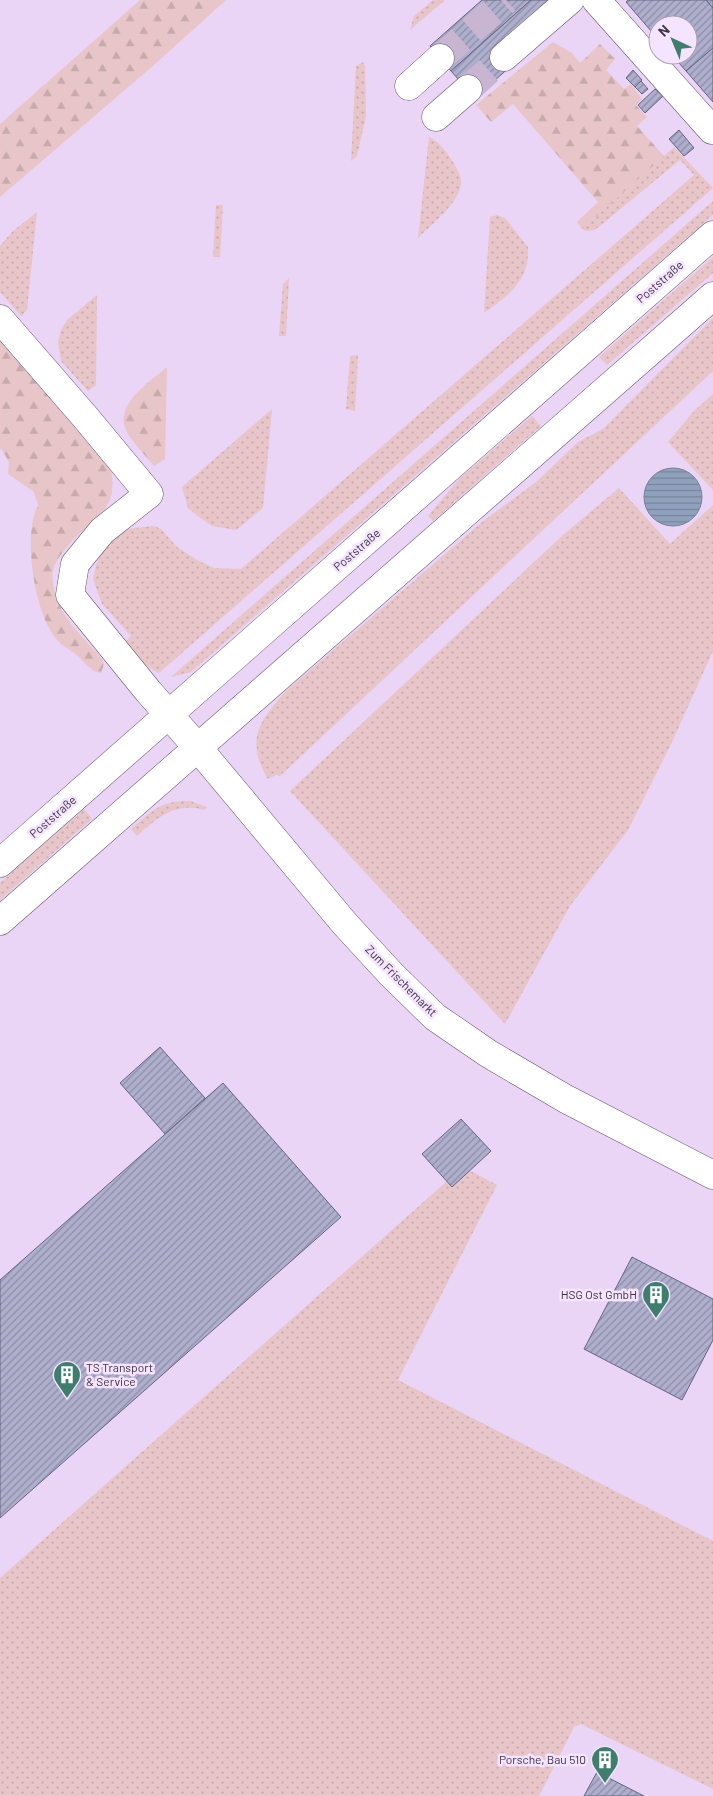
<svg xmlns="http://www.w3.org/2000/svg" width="713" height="1796" font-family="Barlow,sans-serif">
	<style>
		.grass { fill: url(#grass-dots) }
		.forest { fill: url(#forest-firs) }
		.water { fill: url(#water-rules); stroke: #768097 }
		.building { fill: url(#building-hatch); stroke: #656584 }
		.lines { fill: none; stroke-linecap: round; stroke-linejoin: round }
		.minor-tunnel { stroke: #c7b5d2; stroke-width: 28; stroke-dasharray: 28 14; stroke-linecap: butt }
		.minor-casing { stroke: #665470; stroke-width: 29 }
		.minor { stroke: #fff; stroke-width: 28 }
		.labels { text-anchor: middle; stroke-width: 5; stroke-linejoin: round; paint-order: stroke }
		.street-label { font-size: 12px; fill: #3d3441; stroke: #f5e4ff }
		.poi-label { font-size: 12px; fill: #3d3441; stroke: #f5e4ff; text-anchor: end }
	</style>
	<defs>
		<pattern id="grass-dots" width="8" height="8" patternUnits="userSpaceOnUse" patternTransform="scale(1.25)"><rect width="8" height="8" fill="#e7c5c9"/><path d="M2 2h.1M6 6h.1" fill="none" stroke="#c7aaae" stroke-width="1.8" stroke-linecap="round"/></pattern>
		<pattern id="forest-firs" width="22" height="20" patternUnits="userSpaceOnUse" patternTransform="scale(1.25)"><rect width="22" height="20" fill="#e7c5c9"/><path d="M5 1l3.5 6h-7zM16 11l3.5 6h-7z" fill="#c7aaae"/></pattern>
		<pattern id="water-rules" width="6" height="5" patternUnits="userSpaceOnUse" patternTransform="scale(1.25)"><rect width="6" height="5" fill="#8fa1bc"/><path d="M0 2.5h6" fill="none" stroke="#76849a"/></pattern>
		<pattern id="building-hatch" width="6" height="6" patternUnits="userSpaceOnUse" patternTransform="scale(1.25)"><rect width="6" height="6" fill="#aeaecd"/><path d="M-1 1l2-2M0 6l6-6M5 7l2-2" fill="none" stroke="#8f8ea8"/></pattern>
	</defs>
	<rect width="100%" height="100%" fill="#ead5f6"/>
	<g class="grass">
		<polygon points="433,0 445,0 410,30 414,16"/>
		<polygon points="363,62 365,66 366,116 357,156 351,161 356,66"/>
		<path d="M429,137C439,142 445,150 451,159C455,165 460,173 461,180C463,200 431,225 418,238Z"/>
		<path d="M674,147L713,188L159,673C144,666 135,655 124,643L131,636L102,604L93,579L96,565L103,549L113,536L126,529L154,526L161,529L177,547L197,560L214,568L241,569L694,175L680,160L595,230L586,231L582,229Z"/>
		<polygon points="713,201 713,215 191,672 171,677"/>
		<polygon points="216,205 223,205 220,257 213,257"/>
		<polygon points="37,212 27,310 21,316 0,292 0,246 12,232"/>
		<path d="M497,215L505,218L528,247C528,253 528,261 526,267C520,288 501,301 484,313L490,217Z"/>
		<polygon points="713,257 713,273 607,365 599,357"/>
		<polygon points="289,278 286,336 279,336 283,284"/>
		<polygon points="97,295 96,385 88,391 61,361 58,342 61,330 67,320"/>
		<path d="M713,318V371L280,776L276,775L268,779C245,741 259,721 286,691L482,522L536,482L578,442L603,429Z"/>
		<polygon points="358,355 355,411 346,409 350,356"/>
		<polygon points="713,394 713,490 668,442 694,411"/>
		<polygon points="272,409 263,508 236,530 212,526 199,517 188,508 182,487"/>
		<polygon points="532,416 541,426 433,521 428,516 460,478"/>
		<polygon points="619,488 670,544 713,505 713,651 672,742 628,830 570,906 505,1024 290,791 563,535"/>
		<path d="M190,801L207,807L204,810C176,801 157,818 137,836L131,829C151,811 162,800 190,801Z"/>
		<polygon points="84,809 92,819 0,900 0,883"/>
		<polygon points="463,1167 497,1185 398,1380 713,1541 713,1789 581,1724 574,1727 539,1796 0,1796 0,1578"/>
	</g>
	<g class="forest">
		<polygon points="140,0 226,0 154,65 0,197 0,124"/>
		<polygon points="553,42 572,53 580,63 600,44 615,59 606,70 624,89 631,84 642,99 636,105 647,117 637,126 664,156 582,229 577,222 598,202 513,104 491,122 476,105"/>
		<path d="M0,339L109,461C113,475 115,492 107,506C103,515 93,521 86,528C75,537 57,556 53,570C51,580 55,595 59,604C68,625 88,642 102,659L104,664L101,673C89,671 86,663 77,655C72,651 66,648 61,644C36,622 26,551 33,520C34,515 36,510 38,505L34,492L8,474L9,462L2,450L0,449Z"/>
		<path d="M167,367L165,459L154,466C147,457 130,440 126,430C114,404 151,381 167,367Z"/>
	</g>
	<circle class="water" cx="673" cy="497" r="29"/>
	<g class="building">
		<polygon points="482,0 531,0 451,71 430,46"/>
		<polygon points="531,0 552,0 512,65 475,98 451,71"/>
		<polygon points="628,0 706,0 713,8 713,48 686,71 672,55 688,55 688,25 658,25 658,39 626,2"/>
		<polygon points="706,0 713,0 713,8"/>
		<polygon points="713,48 713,102 686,71"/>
		<polygon points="633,70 642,80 635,87 626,78"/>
		<polygon points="641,81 648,89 642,94 635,87"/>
		<polygon points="655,89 663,96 645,113 638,105"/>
		<polygon points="679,130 694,148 684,156 669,139"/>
		<polygon points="160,1047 205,1098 165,1134 120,1083"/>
		<polygon points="223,1083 341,1217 0,1518 0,1280"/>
		<polygon points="461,1119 491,1151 452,1187 422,1154"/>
		<polygon points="632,1257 713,1299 713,1340 682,1400 584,1349"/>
		<polygon points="597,1772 644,1796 584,1796"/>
	</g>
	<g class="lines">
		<g class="minor-tunnel">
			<polyline points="440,58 506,0"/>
			<polyline points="468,89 504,57"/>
		</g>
		<defs>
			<g id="minor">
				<polyline points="596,0 712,130"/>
				<polyline points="504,57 570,0"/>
				<polyline points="409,86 440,58"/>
				<polyline points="436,117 468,89"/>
				<polyline points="0,319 86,418 149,494 102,531 75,564 70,595 148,691 198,748 345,924 391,974 435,1017 489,1054 566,1099 713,1175"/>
				<polyline points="0,863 713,235"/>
				<polyline points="0,921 713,296"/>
			</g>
		</defs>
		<use href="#minor" class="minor-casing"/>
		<use href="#minor" class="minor"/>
	</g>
	<defs>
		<symbol id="building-pin" viewBox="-11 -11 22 30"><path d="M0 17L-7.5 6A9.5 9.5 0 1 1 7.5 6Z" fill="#3f7e6c" stroke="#f5e4ff"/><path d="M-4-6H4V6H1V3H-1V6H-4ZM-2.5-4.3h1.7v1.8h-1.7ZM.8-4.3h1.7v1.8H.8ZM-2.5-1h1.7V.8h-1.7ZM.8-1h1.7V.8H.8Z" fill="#fff"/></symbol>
	</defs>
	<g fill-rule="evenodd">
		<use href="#building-pin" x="640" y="1279" width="32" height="43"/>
		<use href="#building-pin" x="51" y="1359" width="32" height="43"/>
		<use href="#building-pin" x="589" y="1744" width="32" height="43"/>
	</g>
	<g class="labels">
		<g class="street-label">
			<text transform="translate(660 282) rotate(-41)" y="4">Poststraße</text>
			<text transform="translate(357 550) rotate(-41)" y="4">Poststraße</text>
			<text transform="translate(53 817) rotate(-41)" y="4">Poststraße</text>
			<text transform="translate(401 981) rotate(45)" y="4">Zum Frischemarkt</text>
		</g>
		<g class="poi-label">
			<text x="637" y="1299">HSG Ost GmbH</text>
			<text x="86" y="1372" text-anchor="start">TS Transport<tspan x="86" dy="14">&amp; Service</tspan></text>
			<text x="586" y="1764">Porsche, Bau 510</text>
		</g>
	</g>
	<g transform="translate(673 40) rotate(316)"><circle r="24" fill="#f5e4ff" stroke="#ab9eb3"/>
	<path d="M0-4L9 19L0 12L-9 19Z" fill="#3f7e6c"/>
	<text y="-8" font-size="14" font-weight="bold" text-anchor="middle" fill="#3d3441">N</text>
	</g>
</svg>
